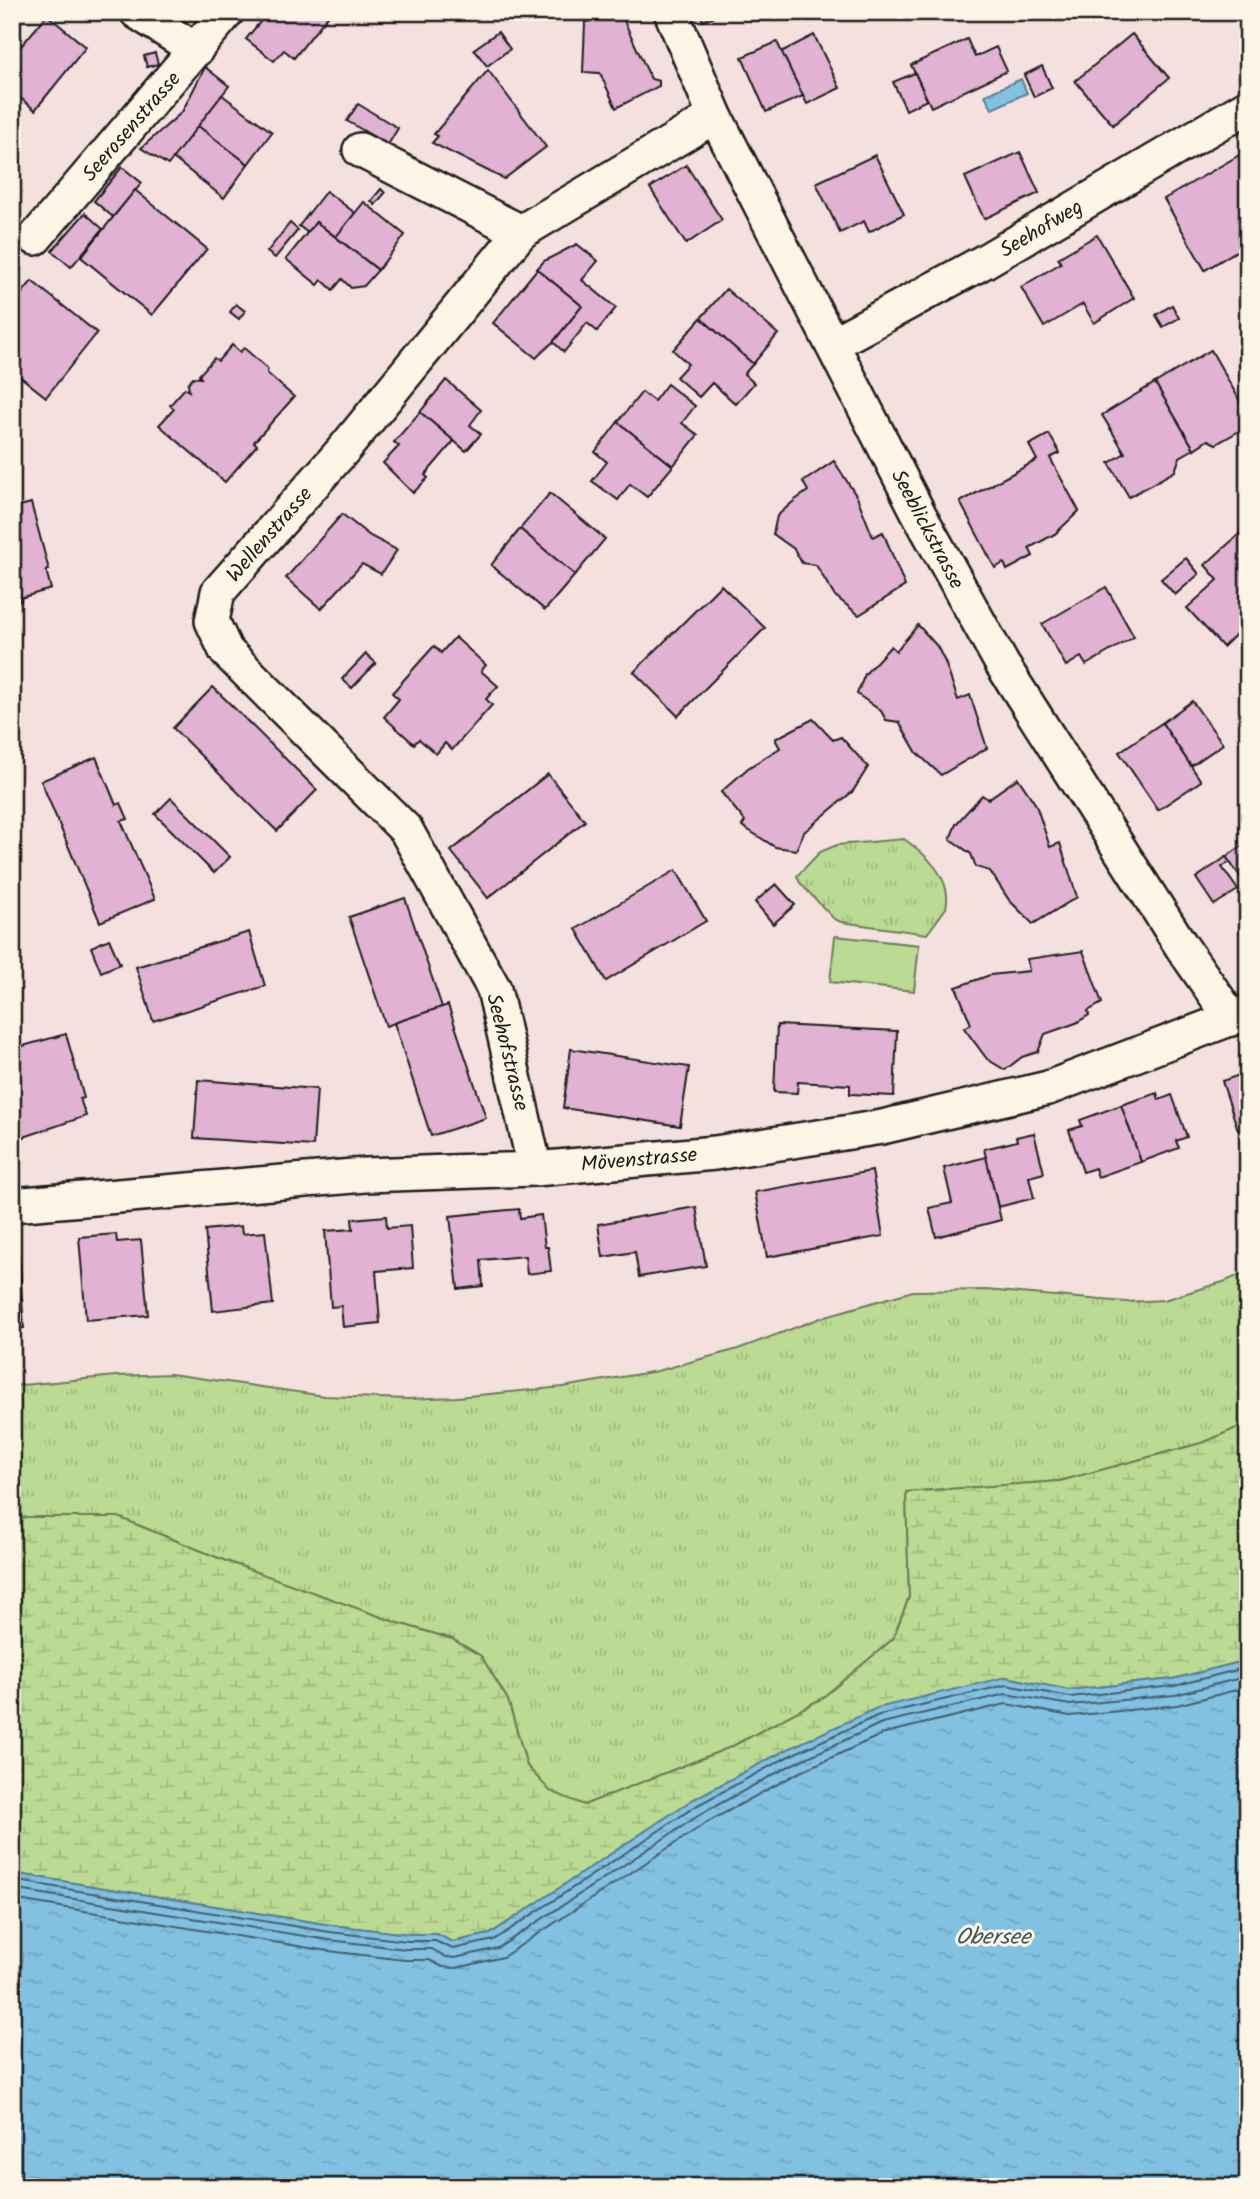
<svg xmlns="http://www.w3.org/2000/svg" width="1260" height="2199" font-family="Kalam,sans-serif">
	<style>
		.grass { fill: url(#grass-tufts); stroke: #6c7b58; stroke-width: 2 }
		.wetland { fill: url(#wetland-marsh); stroke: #6c7b58; stroke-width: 2 }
		.pitch { fill: #bbda93; stroke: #6c7b58; stroke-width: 2 }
		.water { fill: url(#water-ripples); stroke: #597f93; stroke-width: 2 }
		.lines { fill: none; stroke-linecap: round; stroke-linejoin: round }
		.shore { stroke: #455e6b; stroke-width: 2 }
		.building { fill: #e1b2d2; stroke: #1c1c1c; stroke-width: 2 }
		.minor-casing { stroke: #1c1c1c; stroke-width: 38 }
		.minor { stroke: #fcf5e5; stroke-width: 33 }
		.labels { text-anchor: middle; stroke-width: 6; stroke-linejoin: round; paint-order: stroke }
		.street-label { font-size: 21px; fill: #1c1c1c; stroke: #fcf5e5 }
		.water-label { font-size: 23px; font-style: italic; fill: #405661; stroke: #fcf5e5 }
	</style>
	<defs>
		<pattern id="grass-tufts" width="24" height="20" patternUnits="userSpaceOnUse" patternTransform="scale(1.75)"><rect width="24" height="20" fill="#bbda93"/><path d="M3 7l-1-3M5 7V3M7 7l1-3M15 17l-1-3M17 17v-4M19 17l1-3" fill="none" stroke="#a0ba7e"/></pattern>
		<pattern id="wetland-marsh" width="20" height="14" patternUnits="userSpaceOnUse" patternTransform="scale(1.75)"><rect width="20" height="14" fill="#bbda93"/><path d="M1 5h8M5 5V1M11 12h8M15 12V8" fill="none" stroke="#a0ba7e"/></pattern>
		<pattern id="water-ripples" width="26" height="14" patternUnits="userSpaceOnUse" patternTransform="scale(1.75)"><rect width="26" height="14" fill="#82c1e2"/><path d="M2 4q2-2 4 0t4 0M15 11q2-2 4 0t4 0" fill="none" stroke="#70a5c1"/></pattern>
	</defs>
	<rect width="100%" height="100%" fill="#f4e1df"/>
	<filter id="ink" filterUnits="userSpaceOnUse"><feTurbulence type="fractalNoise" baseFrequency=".0143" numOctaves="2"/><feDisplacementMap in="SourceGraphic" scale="14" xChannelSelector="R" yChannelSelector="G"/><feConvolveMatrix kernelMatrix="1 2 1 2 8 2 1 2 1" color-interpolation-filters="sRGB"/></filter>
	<g filter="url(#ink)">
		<g class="grass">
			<path d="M904,839C926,854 953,879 946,908L927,934L841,922L834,919L800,883L797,876L820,852L837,845Z"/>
			<polygon points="1248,1271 1248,1423 1205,1442 1060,1481 906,1492 909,1597 893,1639 821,1699 731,1747 584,1805 549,1791 527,1766 508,1700 481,1656 452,1639 395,1622 226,1561 118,1517 27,1517 12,1520 12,1386 116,1376 171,1374 325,1396 407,1399 457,1397 563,1387 657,1371 738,1349 826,1316 913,1291 986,1290 1126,1302 1164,1300 1226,1281"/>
		</g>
		<polygon class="wetland" points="1248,1423 1248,1660 1173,1679 1069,1690 1006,1677 786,1750 692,1800 490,1934 452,1942 437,1934 408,1934 331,1925 12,1873 12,1520 27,1517 118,1517 226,1561 395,1622 452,1639 481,1656 508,1700 527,1766 550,1791 584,1805 731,1747 821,1699 893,1639 909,1597 906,1492 1060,1481 1205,1442"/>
		<polygon class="pitch" points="835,936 919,945 914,991 830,982"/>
		<g class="water">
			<polygon points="1021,79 1027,93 992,109 985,95"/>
			<polygon points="1248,1660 1248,2187 12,2187 12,1873 331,1925 408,1934 437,1934 452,1942 490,1934 692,1800 786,1750 877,1708 1006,1677 1069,1690 1173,1679"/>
		</g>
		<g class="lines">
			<g class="shore">
				<polyline points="12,1880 330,1932 408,1941 435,1941 453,1949 494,1940 696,1806 789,1756 879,1715 1006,1685 1070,1697 1174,1686 1248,1667"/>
				<polyline points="12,1889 329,1940 406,1949 432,1949 446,1957 455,1958 498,1948 701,1814 793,1764 882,1723 1006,1694 1070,1705 1175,1695 1248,1676"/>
				<polyline points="12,1899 328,1951 405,1960 429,1960 443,1967 457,1968 503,1957 706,1823 798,1773 885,1733 1006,1704 1070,1716 1177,1705 1248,1687"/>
			</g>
		</g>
		<g class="building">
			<polygon points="268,12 331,12 294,58 284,50 274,61 246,39"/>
			<polygon points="579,12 606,12 585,23"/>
			<polygon points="606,12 620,12 651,79 659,81 659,86 616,108 600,73 583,72 585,23"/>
			<polygon points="699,12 711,12 713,17 703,21"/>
			<polygon points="47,15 86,47 35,110 12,91 12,57"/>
			<polygon points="498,32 510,49 487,66 474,49"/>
			<polygon points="1132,34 1169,78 1113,125 1075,81"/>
			<polygon points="814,35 840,88 807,104 781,52"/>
			<polygon points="967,39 975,57 996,47 1007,71 931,107 911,65"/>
			<polygon points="777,42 803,96 766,112 742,57"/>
			<polygon points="155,53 158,64 147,67 144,56"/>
			<polygon points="1042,66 1052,88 1034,97 1024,75"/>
			<polygon points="205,67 229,86 168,165 141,148 182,112"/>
			<polygon points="488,70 546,147 504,179 432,143 438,136 434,134"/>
			<polygon points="915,73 927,100 906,110 893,82"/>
			<polygon points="222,95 272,132 248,164 198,126"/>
			<polygon points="358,104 398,128 388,145 347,121"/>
			<polygon points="198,126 248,164 224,198 173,158"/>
			<polygon points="1248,150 1248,218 1244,220 1248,226 1248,244 1205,270 1164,199"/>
			<polygon points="1020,152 1039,193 984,219 965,177"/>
			<polygon points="875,155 904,214 869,232 864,221 840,233 816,183"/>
			<polygon points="686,165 722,220 686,244 650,188"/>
			<polygon points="122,167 142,183 113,217 94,201"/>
			<polygon points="381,189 385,193 375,205 371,201"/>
			<polygon points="135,190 207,249 152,315 81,257"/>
			<polygon points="326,191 355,213 336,237 316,222 308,233 299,226"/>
			<polygon points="364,202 405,235 378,270 336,237"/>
			<polygon points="85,213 103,229 71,267 52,251"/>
			<polygon points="316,222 378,270 364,286 351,288 342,279 333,290 322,280 318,285 286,259"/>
			<polygon points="290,223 298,230 275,258 267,252"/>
			<polygon points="1097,235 1134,298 1094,323 1083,304 1044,327 1021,287 1061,263 1058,258"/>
			<polygon points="577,244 598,261 582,280 616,308 597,331 587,323 564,352 553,342 582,306 537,269 544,261"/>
			<polygon points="537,269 582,306 553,342 536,358 493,323"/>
			<polygon points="32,281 97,333 46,397 12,370 12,305"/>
			<polygon points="726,289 778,334 753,364 701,318"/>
			<polygon points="236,304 245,311 239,319 230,312"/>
			<polygon points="1172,305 1179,318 1163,327 1156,315"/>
			<polygon points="701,318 753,364 744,374 754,383 736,404 712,383 699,397 676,377 688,364 673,350"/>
			<polygon points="232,345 240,352 244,348 268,369 267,373 294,397 254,442 257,445 225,482 159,425 174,409 170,405 185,388 189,391 188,383 193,377 201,378 199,375 214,358 218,361"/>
			<polygon points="1211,350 1248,415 1248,426 1216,444 1208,440 1194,449 1155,383"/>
			<polygon points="446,380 481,410 470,425 481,434 466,451 420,412"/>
			<polygon points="1155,383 1194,449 1180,457 1175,471 1129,497 1109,463 1125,453 1102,415"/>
			<polygon points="667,384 695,406 682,423 698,435 673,466 618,422 642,392 654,401"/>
			<polygon points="420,412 454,441 425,475 428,478 413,493 383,463 399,446 394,442"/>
			<polygon points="618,422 673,466 647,497 630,484 618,500 592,481 607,462 595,452"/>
			<polygon points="1049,434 1060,453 1050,458 1079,511 1055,534 1029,548 1033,556 1007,570 1004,563 995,568 960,502 1037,460 1029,445"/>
			<polygon points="834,461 857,497 873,537 883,532 905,586 859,615 834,595 816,565 802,563 794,549 773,534 777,516 795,500 808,491 803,482"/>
			<polygon points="550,493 605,539 575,575 520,529"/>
			<polygon points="31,503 49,570 46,570 51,589 20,598 21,601 12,603 12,508"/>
			<polygon points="342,514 370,536 397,550 381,574 362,564 321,609 286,578"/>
			<polygon points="1248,526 1248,623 1223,647 1187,608 1218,580 1205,565"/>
			<polygon points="520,529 575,575 545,610 491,565"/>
			<polygon points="1186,558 1199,574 1175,595 1161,579"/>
			<polygon points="721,585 765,628 678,716 634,672"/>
			<polygon points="1106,587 1134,637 1086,665 1081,657 1066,666 1042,624"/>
			<polygon points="918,625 937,646 945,662 958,700 970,695 987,748 941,775 917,753 899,722 886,720 881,711 857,694 865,674 891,646 896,651"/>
			<polygon points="455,637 486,665 481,671 498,686 486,699 492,705 452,750 445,743 436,754 419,739 414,744 384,717 399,699 392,693 434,646 441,653"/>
			<polygon points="366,654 376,663 352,688 342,679"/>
			<polygon points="213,687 317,790 277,831 173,728"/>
			<polygon points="1192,701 1223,744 1191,766 1162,723"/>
			<polygon points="813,719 833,740 841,737 868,767 853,791 804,832 796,850 775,847 742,826 745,821 721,792 748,768 780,748 775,739"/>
			<polygon points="1162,723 1201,781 1158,810 1119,752"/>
			<polygon points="96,757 116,805 121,803 128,819 121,821 155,899 100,922 41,781"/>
			<polygon points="548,774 585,821 488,898 451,851"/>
			<polygon points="1018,778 1036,805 1050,847 1060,843 1077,897 1033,924 1009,900 990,871 976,867 971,854 950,839 956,824 982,795 988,799"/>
			<polygon points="171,798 230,857 214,873 155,814"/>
			<polygon points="1248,842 1248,887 1226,857"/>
			<polygon points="1226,857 1230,862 1222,867 1238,890 1214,905 1196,878"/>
			<polygon points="676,870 706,921 606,981 576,929"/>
			<polygon points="776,884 795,905 773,924 755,902"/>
			<polygon points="405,898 442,1007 386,1026 349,917"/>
			<polygon points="249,932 265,986 153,1021 136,967"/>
			<polygon points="109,939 120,964 101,972 91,947"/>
			<polygon points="1083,951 1102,1003 1088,1011 1089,1015 1076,1023 1045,1034 1038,1052 1022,1057 1005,1070 987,1059 964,1028 971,1024 956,987 990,975 1029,971 1027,959"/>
			<polygon points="448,1005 486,1118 431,1136 394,1023"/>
			<polygon points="777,1025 897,1031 894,1096 850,1094 850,1085 798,1082 797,1093 774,1092"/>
			<polygon points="66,1034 84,1098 80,1099 86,1116 12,1141 12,1049"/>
			<polygon points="571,1049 689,1067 680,1126 563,1108"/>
			<polygon points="1248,1072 1248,1127 1238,1130 1222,1081"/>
			<polygon points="198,1080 317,1089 313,1146 194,1138"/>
			<polygon points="1157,1093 1159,1100 1172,1095 1187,1137 1176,1141 1179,1148 1141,1162 1121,1105"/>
			<polygon points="1121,1105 1141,1162 1098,1177 1095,1168 1083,1172 1069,1130 1082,1126 1080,1120"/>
			<polygon points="1034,1133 1044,1173 1029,1177 1034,1198 998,1207 984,1149 1017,1141 1016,1137"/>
			<polygon points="986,1157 1001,1220 936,1237 929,1208 952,1203 944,1168"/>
			<polygon points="872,1171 883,1236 767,1257 755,1192"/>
			<polygon points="696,1207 706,1266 639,1277 635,1252 603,1257 598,1224"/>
			<polygon points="519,1209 520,1218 541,1215 545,1247 548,1247 551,1271 527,1274 525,1256 481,1260 483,1286 458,1289 450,1216"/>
			<polygon points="386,1216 387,1228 410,1226 413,1268 376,1271 380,1323 343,1327 341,1306 331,1307 325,1231 353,1229 352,1219"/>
			<polygon points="241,1226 242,1234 265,1232 273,1304 213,1311 205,1230"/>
			<polygon points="116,1234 117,1242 141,1240 148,1315 86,1320 79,1237"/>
			<polygon points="12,1253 19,1253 24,1328 12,1329"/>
		</g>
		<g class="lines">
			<defs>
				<g id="minor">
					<polyline points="137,12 196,50"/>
					<polyline points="671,12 715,116 920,516 1002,664 1182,947 1232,1019"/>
					<polyline points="360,150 521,232"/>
					<polyline points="35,238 227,12"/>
					<polyline points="832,344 985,261 1248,106"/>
					<polyline points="535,1169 494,989 406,830 226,651 212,621 218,592 345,448 521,232 715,116"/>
					<polyline points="12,1205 365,1175 535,1169 715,1153 882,1127 1048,1088 1248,1012"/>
				</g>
			</defs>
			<use href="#minor" class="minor-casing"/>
			<use href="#minor" class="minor"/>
		</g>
	</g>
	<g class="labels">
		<g class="street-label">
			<text transform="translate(131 126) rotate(-49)" y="7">Seerosenstrasse</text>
			<text transform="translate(1041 228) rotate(-31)" y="7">Seehofweg</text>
			<text transform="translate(928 529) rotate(62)" y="7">Seeblickstrasse</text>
			<text transform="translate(269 534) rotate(-49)" y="7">Wellenstrasse</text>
			<text transform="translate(508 1052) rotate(76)" y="7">Seehofstrasse</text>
			<text transform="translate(639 1159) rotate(-5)" y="7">Mövenstrasse</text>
		</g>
		<g class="water-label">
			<text x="993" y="1944">Obersee</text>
		</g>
	</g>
	<rect width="1260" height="2199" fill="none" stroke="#fcf5e5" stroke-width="42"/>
	<rect x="21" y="21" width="1218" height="2157" fill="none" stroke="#1c1c1c" stroke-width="2.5" filter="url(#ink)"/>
</svg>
